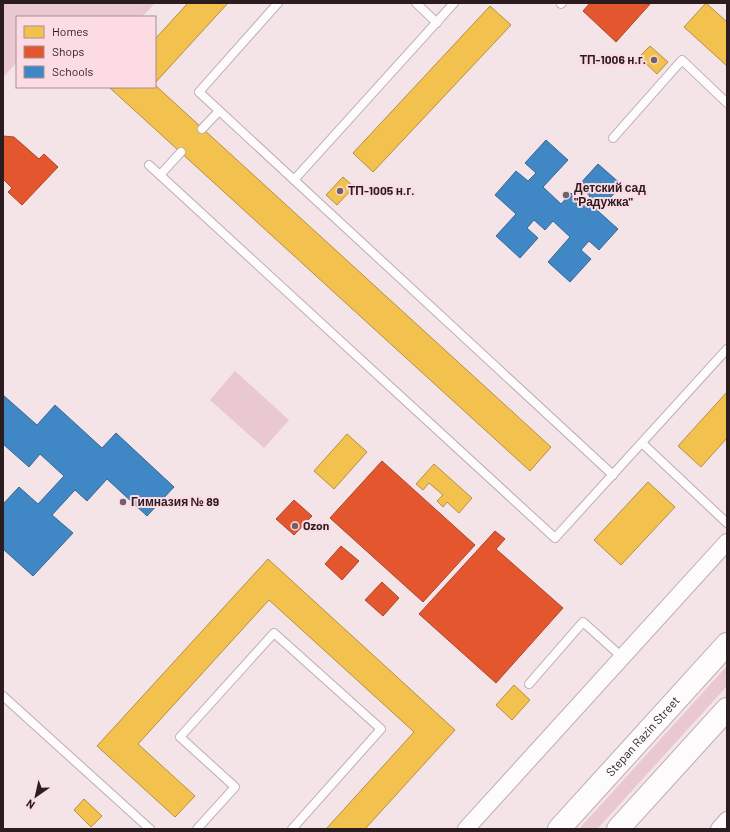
<svg xmlns="http://www.w3.org/2000/svg" width="730" height="832" font-family="Barlow,sans-serif">
	<style>
		.green { fill: #e9c8d0 }
		.homes { fill: #f2c14e; stroke: #b69040 }
		.shops { fill: #e4572e; stroke: #ac452a }
		.schools { fill: #3f88c5; stroke: #396894 }
		.lines { fill: none; stroke-linecap: round; stroke-linejoin: round }
		.lane-casing { stroke: #bbadb1; stroke-width: 10 }
		.street-casing { stroke: #bbadb1; stroke-width: 18 }
		.secondary-casing { stroke: #bbadb1; stroke-width: 24 }
		.lane { stroke: #fdfbfb; stroke-width: 8 }
		.street { stroke: #fdfbfb; stroke-width: 16 }
		.secondary { stroke: #fdfbfb; stroke-width: 22 }
		.poi-dot { fill: #716266; stroke: #fcdbe3; stroke-width: 1.5 }
		.labels { text-anchor: middle; stroke-width: 4; stroke-linejoin: round; paint-order: stroke }
		.poi-label { font-size: 12px; font-weight: bold; fill: #2b1c20; stroke: #fcdbe3; text-anchor: start }
		.street-label { font-size: 12px; fill: #2b1c20; stroke: #fcdbe3 }
	</style>
	<rect width="100%" height="100%" fill="#f4e3e7"/>
	<g class="green">
		<polygon points="3,3 155,3 142,17 17,17 17,62 3,77"/>
		<polygon points="235,371 289,420 264,448 210,400"/>
		<polygon points="727,666 727,686 597,829 579,829"/>
	</g>
	<g class="homes">
		<polygon points="188,3 228,3 155,83 155,39"/>
		<polygon points="706,3 727,22 727,66 684,27"/>
		<polygon points="490,6 511,25 373,172 353,153"/>
		<polygon points="650,46 668,62 657,74 639,57"/>
		<polygon points="155,85 551,447 530,471 110,88 155,87"/>
		<polygon points="343,177 354,187 337,205 326,195"/>
		<polygon points="727,392 727,438 701,467 678,446"/>
		<polygon points="347,434 367,452 334,489 314,471"/>
		<polygon points="434,464 472,498 459,513 447,502 443,507 437,501 443,495 429,483 423,490 416,484"/>
		<polygon points="648,482 675,507 621,565 594,540"/>
		<polygon points="268,559 455,730 365,829 326,829 414,732 269,600 138,744 195,796 175,817 97,746"/>
		<polygon points="514,685 530,700 512,720 496,705"/>
		<polygon points="84,799 102,816 91,827 74,810"/>
	</g>
	<g class="shops">
		<polygon points="590,3 651,3 616,42 583,11"/>
		<polygon points="3,136 14,137 39,159 44,154 58,167 22,205 8,192 12,188 3,179"/>
		<polygon points="382,461 475,545 423,602 330,518"/>
		<polygon points="294,500 312,516 294,535 276,519"/>
		<polygon points="495,531 505,539 496,549 563,608 496,683 419,614"/>
		<polygon points="341,546 359,561 342,580 325,564"/>
		<polygon points="382,582 399,598 383,616 365,600"/>
	</g>
	<g class="schools">
		<polygon points="546,140 568,160 543,187 561,204 571,193 583,204 590,196 578,186 598,164 622,185 598,211 618,229 599,250 589,241 581,250 591,259 570,282 548,262 570,237 553,221 545,230 534,220 527,228 538,238 520,258 496,236 516,214 495,195 516,171 528,181 536,173 525,163"/>
		<polygon points="3,395 37,425 55,405 102,448 116,433 174,487 147,516 107,479 87,501 75,490 52,515 73,533 33,576 3,549 3,504 19,487 38,504 64,476 40,454 29,467 3,444"/>
	</g>
	<g class="lines">
		<defs>
			<g id="lane">
				<polyline points="278,3 199,92 613,475"/>
				<polyline points="416,3 437,23"/>
				<polyline points="561,4 562,3"/>
				<polyline points="202,129 219,111"/>
				<polyline points="613,138 682,60 727,103"/>
				<polyline points="149,165 555,538 727,349"/>
				<polyline points="160,175 181,152"/>
				<polyline points="294,180 454,3"/>
				<polyline points="642,443 727,523"/>
				<polyline points="529,684 583,622 622,657"/>
				<polyline points="3,696 150,829"/>
				<polyline points="197,829 235,787 180,737 274,633 381,729 292,829"/>
			</g>
			<g id="street">
				<polyline points="466,829 727,542"/>
				<polyline points="719,829 727,820"/>
			</g>
			<g id="secondary">
				<path id="s1" d="M559,829L727,644"/>
				<polyline points="618,829 727,709"/>
			</g>
		</defs>
		<use href="#lane" class="lane-casing"/>
		<use href="#street" class="street-casing"/>
		<use href="#secondary" class="secondary-casing"/>
		<use href="#lane" class="lane"/>
		<use href="#street" class="street"/>
		<use href="#secondary" class="secondary"/>
	</g>
	<g class="poi-dot">
		<circle cx="654" cy="60" r="4"/>
		<circle cx="340" cy="191" r="4"/>
		<circle cx="566" cy="195" r="4"/>
		<circle cx="123" cy="502" r="4"/>
		<circle cx="295" cy="526" r="4"/>
	</g>
	<g class="labels">
		<g class="poi-label">
			<text x="646" y="64" text-anchor="end">ТП-1006 н.г.</text>
			<text x="574" y="192">Детский сад<tspan x="574" dy="14">"Радужка"</tspan></text>
			<text x="348" y="195">ТП-1005 н.г.</text>
			<text x="131" y="506">Гимназия № 89</text>
			<text x="303" y="530">Ozon</text>
		</g>
		<g class="street-label">
			<text dy="4" stroke="none"><textPath href="#s1" startOffset="125">Stepan Razin Street</textPath></text>
		</g>
	</g>
	<rect width="730" height="832" fill="none" stroke="#2b1c20" stroke-width="8"/>
	<rect x="16" y="16" width="140" height="72" fill="#fcdbe3" stroke="#a88f95"/>
	<rect x="24" y="26" width="20" height="12" fill="#f2c14e" stroke="#a88f95"/>
	<text x="52" y="36" font-size="12" fill="#2b1c20">Homes</text>
	<rect x="24" y="46" width="20" height="12" fill="#e4572e" stroke="#a88f95"/>
	<text x="52" y="56" font-size="12" fill="#2b1c20">Shops</text>
	<rect x="24" y="66" width="20" height="12" fill="#3f88c5" stroke="#a88f95"/>
	<text x="52" y="76" font-size="12" fill="#2b1c20">Schools</text>
	<g transform="translate(36 796) rotate(214)" stroke="#fcdbe3" stroke-width="3" paint-order="stroke">
	<path d="M0-3L7 15L0 10L-7 15Z" fill="#2b1c20"/>
	<text y="-6" font-size="11" font-weight="bold" text-anchor="middle" fill="#2b1c20">N</text>
	</g>
</svg>
